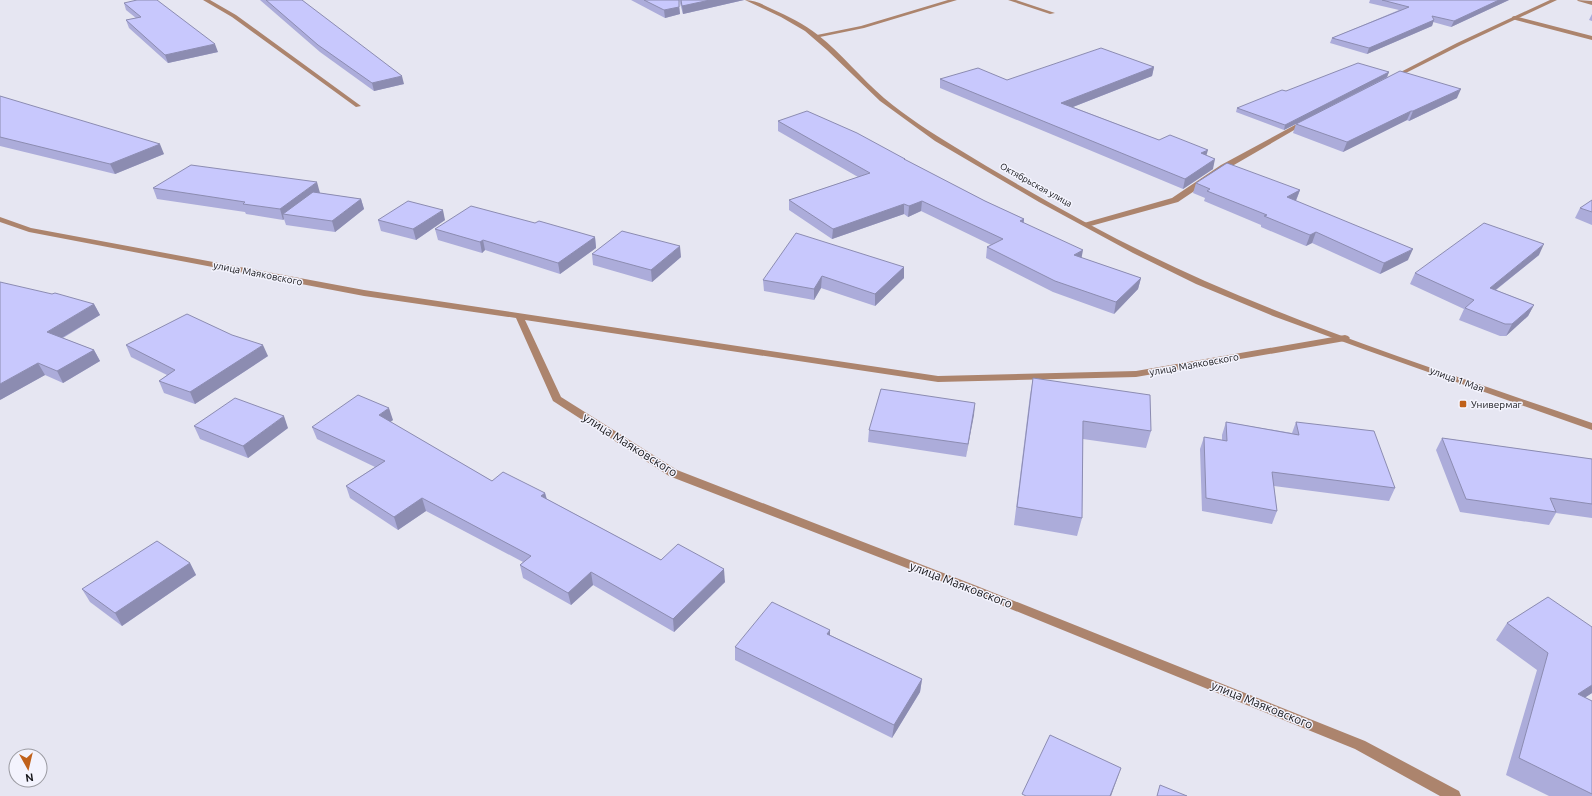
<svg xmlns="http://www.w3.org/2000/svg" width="1592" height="796" font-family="Ubuntu,sans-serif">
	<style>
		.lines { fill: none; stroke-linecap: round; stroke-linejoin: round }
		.service { fill: #ac846d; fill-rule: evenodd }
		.minor { fill: #ac846d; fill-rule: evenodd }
		.tertiary { fill: #ac846d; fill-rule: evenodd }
		.wall { fill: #acacda }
		.shaded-wall { fill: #8c8cb1 }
		.building { fill: #c8c8fd; stroke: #8c8cb1 }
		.poi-dot { fill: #c0611a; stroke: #f3f3fd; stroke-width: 1.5 }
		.labels { text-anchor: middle; stroke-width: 3; stroke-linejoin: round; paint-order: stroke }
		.far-street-label { font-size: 9px; fill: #16161a; stroke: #f3f3fd }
		.street-label { font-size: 10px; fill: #16161a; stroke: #f3f3fd }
		.poi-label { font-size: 10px; fill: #16161a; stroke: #f3f3fd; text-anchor: start }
		.near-street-label { font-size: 12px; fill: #16161a; stroke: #f3f3fd }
	</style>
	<rect width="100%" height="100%" fill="#e6e6f2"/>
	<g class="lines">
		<g class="service">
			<polygon points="203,0 210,0 236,15 361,106 356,107 232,17"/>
			<polygon points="948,0 957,0 864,28 815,38 812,36 861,26"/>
			<polygon points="1008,0 1016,0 1055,13 1050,14"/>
			<polygon points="1550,0 1557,0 1461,45 1394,79 1389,78 1457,43"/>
			<polygon points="1306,119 1309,121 1308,122 1227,169 1178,202 1087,227 1083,225 1084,223 1172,198 1221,165"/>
		</g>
		<g class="minor">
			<polygon points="1577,0 1592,1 1592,5 1578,1"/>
			<polygon points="1514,16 1592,36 1592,40 1512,19 1512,17"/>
			<polygon points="0,217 31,228 364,290 938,376 1136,371 1345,335 1348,336 1350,338 1348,340 1345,341 1136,377 938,382 525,320 561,397 677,470 977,586 1365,741 1459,791 1461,796 1440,796 1355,749 969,592 669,476 553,401 516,318 364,296 29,232 0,222"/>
		</g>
		<path class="tertiary" d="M745,0C755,0 764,5 772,9C788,16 804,24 818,35C842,54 861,78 884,98C906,116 930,132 955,147C1035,196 1119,243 1205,281C1330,336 1462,378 1592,423V430L1363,349L1273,316L1196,284L1133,253L1039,202L935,141L880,101L827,50L805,31L781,17Z"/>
	</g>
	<g class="wall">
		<polygon points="260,0 302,0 404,84 374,91 320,52"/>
		<polygon points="631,0 679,0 680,14 665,18"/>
		<polygon points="679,0 744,0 683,14"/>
		<polygon points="1370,0 1509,0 1451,27 1433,22 1432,26 1367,54 1330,43 1332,38 1399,10 1369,3"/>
		<polygon points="124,3 218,52 168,63 129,28 126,20 136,18 126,10"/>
		<polygon points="1592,14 1592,21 1589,20"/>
		<polygon points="1154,67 1152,76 1073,107 1159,140 1206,155 1213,169 1183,189 940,88 940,79 1007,80"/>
		<polygon points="1389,72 1387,77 1457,98 1409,121 1407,120 1343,152 1293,133 1296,124 1284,130 1236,112 1237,108 1286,91"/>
		<polygon points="0,96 164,154 115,174 0,146"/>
		<polygon points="778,121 905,159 905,160 985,201 1024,219 1024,223 1082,258 1141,278 1138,289 1114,314 1053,292 986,258 987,247 991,245 921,211 908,217 904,214 832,239 789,210 789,200 858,177 778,131"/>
		<polygon points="1196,183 1300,190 1296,201 1408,260 1380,274 1312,243 1306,246 1261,227 1261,225 1204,201 1205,198 1193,193"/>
		<polygon points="153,188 320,193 361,199 364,209 335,232 286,225 284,219 283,220 246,214 245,212 157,199"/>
		<polygon points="1592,200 1592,225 1575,218 1580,208"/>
		<polygon points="378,220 445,220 416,240 381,231"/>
		<polygon points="535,223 595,237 596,248 560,274 485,250 482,253 438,240 435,229"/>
		<polygon points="592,254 681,257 652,282 593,265"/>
		<polygon points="1539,255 1496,290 1534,305 1528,316 1506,336 1500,336 1459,320 1464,309 1410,284 1415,273"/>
		<polygon points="904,267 904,278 875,306 821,288 814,300 764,291 763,280"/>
		<polygon points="94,304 100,315 63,338 94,350 100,361 63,383 45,375 0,400"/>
		<polygon points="126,345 268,356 195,404 164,393 159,381 167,375 131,357"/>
		<polygon points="1033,378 1151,431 1146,448 1083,439 1082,518 1077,536 1014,525 1030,395"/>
		<polygon points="975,403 966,457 868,442 869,430"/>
		<polygon points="393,420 390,422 492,481 545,493 547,499 661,560 725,582 674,632 593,585 571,605 523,578 520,565 523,562 426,511 398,530 350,498 346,486 375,467 317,439 312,427"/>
		<polygon points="1226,422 1292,433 1296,422 1395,488 1389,501 1274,486 1277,511 1272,524 1202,511 1200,449 1204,437 1222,440 1222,435"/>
		<polygon points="194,426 288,428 248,458 200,439"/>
		<polygon points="1442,438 1592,459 1592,518 1556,513 1549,525 1460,512 1436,450"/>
		<polygon points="190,563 196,575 122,626 90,602 82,589"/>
		<polygon points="1548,597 1592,693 1585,697 1592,701 1592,796 1549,796 1506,775 1537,670 1496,640 1507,623"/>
		<polygon points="830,630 830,635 922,679 920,692 892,738 735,660 735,647"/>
	</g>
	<g class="shaded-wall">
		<polygon points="710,0 744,0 683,14 682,6"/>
		<polygon points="1499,0 1509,0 1451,27 1454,21"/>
		<polygon points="679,7 680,14 665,18 664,10"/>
		<polygon points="1434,20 1432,26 1367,54 1369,48"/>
		<polygon points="215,44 218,52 168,63 165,55"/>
		<polygon points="1154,67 1152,76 1060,112 1061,103"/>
		<polygon points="1389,72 1387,77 1284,130 1285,125"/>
		<polygon points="402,76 404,84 374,91 372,83"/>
		<polygon points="1461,89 1457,98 1409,121 1413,111"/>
		<polygon points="1411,111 1407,120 1343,152 1347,142"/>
		<polygon points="160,144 164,154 115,174 110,164"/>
		<polygon points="1208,150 1205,160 1201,153"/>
		<polygon points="1215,159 1213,169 1183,189 1185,179"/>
		<polygon points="317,182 320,193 283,214 284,219 283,220 280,209"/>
		<polygon points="1300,190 1296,200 1284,208 1287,197"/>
		<polygon points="361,199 364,209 335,232 332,221"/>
		<polygon points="922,201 921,211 908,217 909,206"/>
		<polygon points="904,204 904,214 832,239 833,229"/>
		<polygon points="443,210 445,220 416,240 413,229"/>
		<polygon points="1024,219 1022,229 1020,221"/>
		<polygon points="1316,232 1312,243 1306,246 1310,235"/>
		<polygon points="595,237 596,248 560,274 558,263"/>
		<polygon points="483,240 485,250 482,253 480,242"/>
		<polygon points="1544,244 1539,255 1484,299 1490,288"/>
		<polygon points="680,246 681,257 652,282 651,270"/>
		<polygon points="1413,249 1408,260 1380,274 1384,263"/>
		<polygon points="1083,250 1081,261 1074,255"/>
		<polygon points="904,267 904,278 875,306 875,294"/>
		<polygon points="822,276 821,288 814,300 814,289"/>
		<polygon points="1141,278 1138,289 1114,314 1116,302"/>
		<polygon points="94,304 100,315 53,343 47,332"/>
		<polygon points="1534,305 1528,316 1506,336 1512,324"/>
		<polygon points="263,345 268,356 195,404 190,392"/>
		<polygon points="94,350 100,361 63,383 57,371"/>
		<polygon points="38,363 45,375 0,400 0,384"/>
		<polygon points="975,403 974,415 966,457 968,444"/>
		<polygon points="389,408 393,420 383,427 379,415"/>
		<polygon points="284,416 288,428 248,458 243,446"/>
		<polygon points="545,493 548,505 541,496"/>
		<polygon points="422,498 426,511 398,530 394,517"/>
		<polygon points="190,563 196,575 122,626 115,613"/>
		<polygon points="724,569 725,582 674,632 673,619"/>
		<polygon points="591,572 593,585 571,605 568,593"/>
		<polygon points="830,630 830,643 827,634"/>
		<polygon points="922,679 920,692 892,738 894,725"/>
		<polygon points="1592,685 1592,693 1565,711 1578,694"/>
		<polygon points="1121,768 1111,796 1110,796"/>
	</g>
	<g class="building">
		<polygon points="137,0 157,0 215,44 165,55 126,20 141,17 124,3"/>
		<polygon points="266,0 302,0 402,76 372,83 318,45"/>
		<polygon points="644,0 679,0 679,7 664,10"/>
		<polygon points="681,0 710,0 682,6"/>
		<polygon points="1382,0 1499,0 1454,21 1432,16 1434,20 1369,48 1332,38 1409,7"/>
		<polygon points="1101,48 1154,67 1061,103 1159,140 1170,135 1208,150 1201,153 1215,159 1185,179 940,79 978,68 1007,80"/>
		<polygon points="1358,63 1389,72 1285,125 1237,108 1282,90 1286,91"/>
		<polygon points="1400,71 1461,89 1413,111 1411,111 1347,142 1296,124"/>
		<polygon points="0,96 160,144 110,164 0,137"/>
		<polygon points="807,111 857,133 905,159 904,159 985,201 1024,219 1020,221 1083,250 1074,255 1141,278 1116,302 1055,281 987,247 1003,239 922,201 909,206 904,204 833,229 789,200 870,173 778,121"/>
		<polygon points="1227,163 1300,190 1287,197 1413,249 1384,263 1316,232 1310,235 1264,216 1267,215 1207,191 1210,189 1196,183"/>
		<polygon points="191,165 317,182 280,209 243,204 245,202 153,188"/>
		<polygon points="313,192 361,199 332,221 283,214"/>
		<polygon points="1592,200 1592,212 1580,208"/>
		<polygon points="408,201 443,210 413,229 378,220"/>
		<polygon points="471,206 535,223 539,221 595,237 558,263 483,240 480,242 435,229"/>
		<polygon points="1484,223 1544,244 1490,288 1534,305 1512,324 1505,324 1465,308 1474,300 1415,273"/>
		<polygon points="622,231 680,246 651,270 592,254"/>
		<polygon points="796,233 904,267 875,294 822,276 814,289 763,280"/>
		<polygon points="0,282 52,294 55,293 94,304 47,332 94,350 57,371 38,363 0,384"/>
		<polygon points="187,314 232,335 263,345 190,392 159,381 175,370 126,345"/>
		<polygon points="1033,378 1150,395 1151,431 1083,421 1082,518 1017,507"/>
		<polygon points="881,389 975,403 968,444 869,430"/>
		<polygon points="358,395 389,408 379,415 492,481 503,472 545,493 541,496 661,560 678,544 724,569 673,619 591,572 568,593 520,565 531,556 422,498 394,517 346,486 385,461 312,427"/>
		<polygon points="235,398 284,416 243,446 194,426"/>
		<polygon points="1226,422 1299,435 1296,422 1374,431 1395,488 1272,472 1277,511 1206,498 1204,437 1227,441"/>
		<polygon points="1442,438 1592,459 1592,504 1550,498 1556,512 1466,499"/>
		<polygon points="157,541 190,563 115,613 82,589"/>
		<polygon points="1548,597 1592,627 1592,685 1578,694 1592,701 1592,794 1519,758 1548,653 1507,623"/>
		<polygon points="772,602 830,630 827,634 922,679 894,725 735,647"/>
		<polygon points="1050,735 1121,768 1110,796 1026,796 1022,794"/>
		<polygon points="1160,785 1187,796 1157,796"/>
	</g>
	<rect class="poi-dot" x="1459" y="400" width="8" height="8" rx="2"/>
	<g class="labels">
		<g class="far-street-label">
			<text transform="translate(1036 185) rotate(29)" y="3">Октябрьская улица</text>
		</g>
		<g class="street-label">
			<text transform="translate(258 273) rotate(11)" y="4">улица Маяковского</text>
			<text transform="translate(1194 364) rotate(-10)" y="4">улица Маяковского</text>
			<text transform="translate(1457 379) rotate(20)" y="4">улица 1 Мая</text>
		</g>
		<g class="poi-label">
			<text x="1471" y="408">Универмаг</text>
		</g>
		<g class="near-street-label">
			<text transform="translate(630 445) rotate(32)" y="4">улица Маяковского</text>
			<text transform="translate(961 585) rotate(21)" y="4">улица Маяковского</text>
			<text transform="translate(1262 705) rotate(22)" y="4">улица Маяковского</text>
		</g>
	</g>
	<g transform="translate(28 768) rotate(172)"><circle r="19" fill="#f3f3fd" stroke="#9b9ba2"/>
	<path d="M0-3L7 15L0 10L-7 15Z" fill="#c0611a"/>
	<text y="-6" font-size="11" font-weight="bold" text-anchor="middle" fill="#16161a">N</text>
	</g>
</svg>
